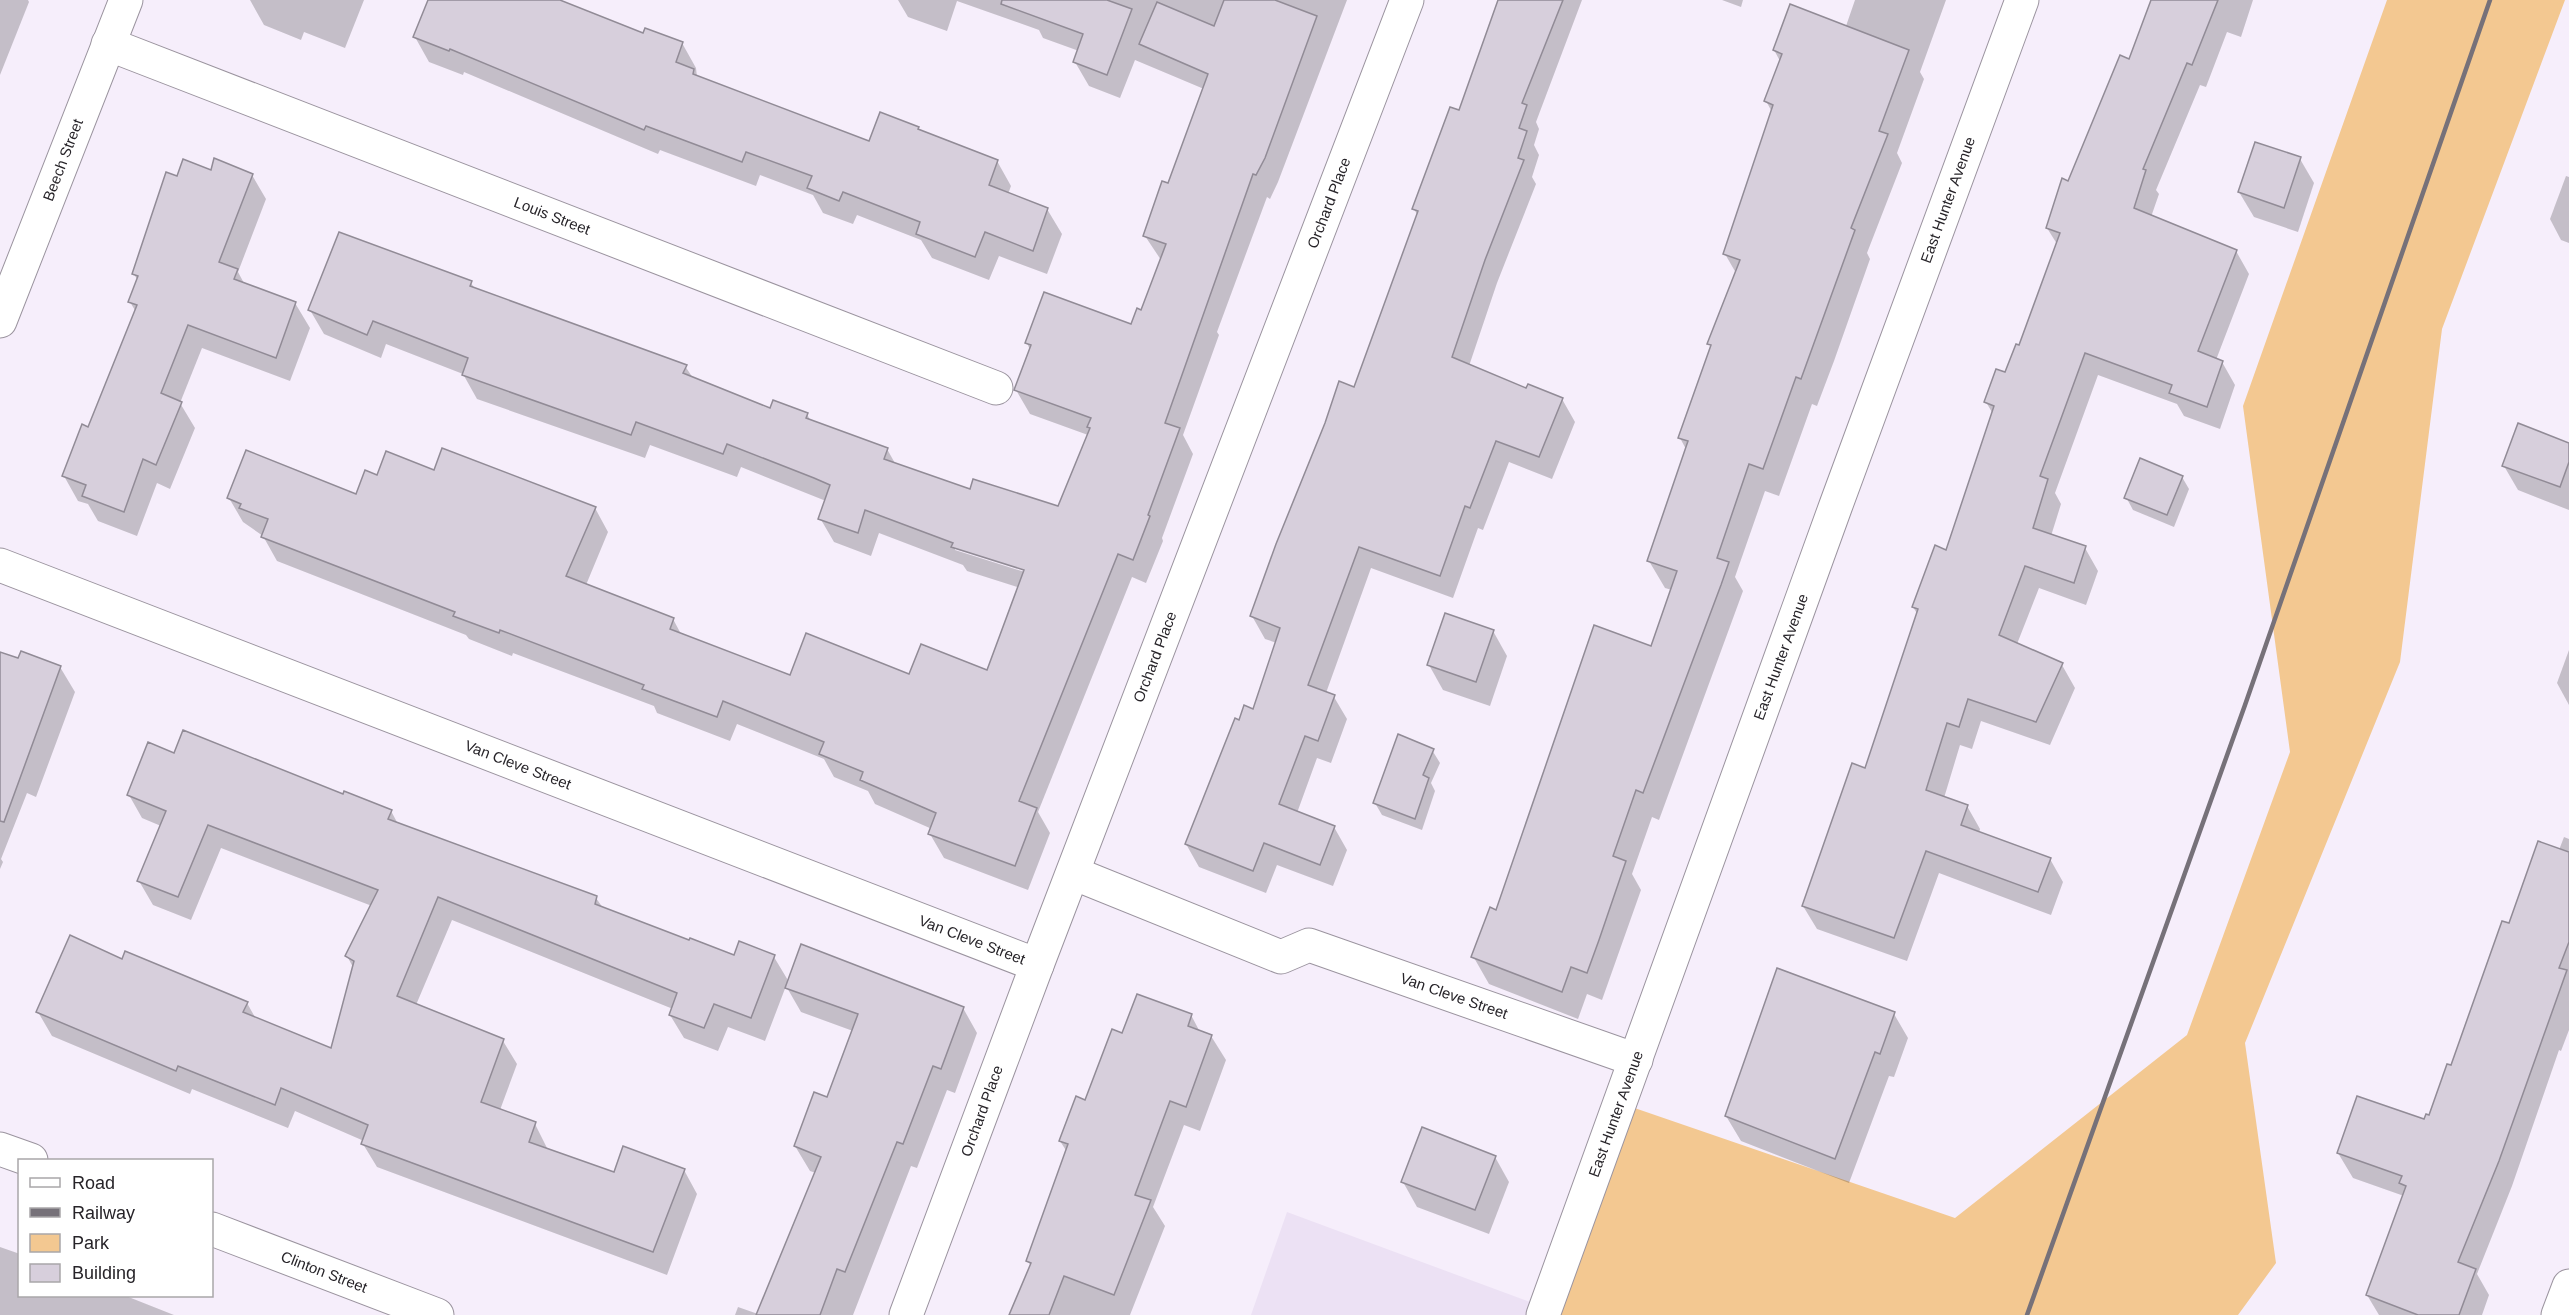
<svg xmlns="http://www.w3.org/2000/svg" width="2569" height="1315" font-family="Helvetica,sans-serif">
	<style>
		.built { fill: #ece1f4 }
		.green { fill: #f3c891 }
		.shadow { fill: #0003; fill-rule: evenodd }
		.building { fill: #d7cfdc; stroke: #918b96; stroke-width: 1.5 }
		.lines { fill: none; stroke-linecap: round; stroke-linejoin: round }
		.minor-casing { stroke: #9b949f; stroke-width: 35 }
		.tertiary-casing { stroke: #9b949f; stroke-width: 35 }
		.minor { stroke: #fff; stroke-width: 33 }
		.tertiary { stroke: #fff; stroke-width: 33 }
		.rail { stroke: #767179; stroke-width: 4.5 }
		.labels { text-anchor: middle; stroke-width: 6; stroke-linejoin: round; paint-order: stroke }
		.street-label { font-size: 15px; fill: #272429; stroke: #fff }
	</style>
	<rect width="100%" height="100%" fill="#f6eefb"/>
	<polygon class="built" points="1287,1212 1546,1308 1543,1315 1251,1315"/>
	<polygon class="green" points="2387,0 2565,0 2442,329 2400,662 2245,1043 2276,1263 2238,1315 1543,1315 1620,1103 1955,1218 2187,1035 2290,752 2243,406"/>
	<g class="shadow">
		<polygon points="0,0 28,0 29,2 0,75"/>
		<polygon points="250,0 364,0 345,48 304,32 301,40 264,25"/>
		<polygon points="429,0 556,0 644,35 682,43 696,68 697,77 870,143 918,128 920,132 997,161 1011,186 1008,194 1047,209 1062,234 1047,274 999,256 989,280 932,258 921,240 857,215 853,224 823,213 813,195 760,175 756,186 660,150 658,154 464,72 463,75 429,62 415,37"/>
		<path d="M898,0H1347L1278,182L1270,199L1267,197L1217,332L1219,335L1183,435L1193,454L1162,538L1163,541L1146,583L1132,577L1038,812L1050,833L1028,890L944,858L930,834L932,829L875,804L868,791L834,777L824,759L737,724L730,741L657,713L654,706L513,653L512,656L469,639L466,635L277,561L263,536L243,522L229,498L357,496L377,477L435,471L443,450L595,508L608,532L586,585L673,619L681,634L791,677L988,672L1020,588L967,571L963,565L879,533L871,556L834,542L820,518L826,501L741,467L737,477L650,445L645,458L477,399L463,374L386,344L381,358L324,334L310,310L471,283L475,289L685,366L693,378L771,410L807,414L811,422L887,449L896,465L971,491L1058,507L1088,435L1030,414L1016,390L1030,350L1027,343L1131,326L1142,312L1161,260L1145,236L1169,185L1204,89L1135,60L1120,98L1089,86L1075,62L1079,51L1043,38L1039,30L957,1L947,31L908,17ZM955,546L1032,571L1031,574L955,550Z"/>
		<polygon points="1501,0 1582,0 1536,122 1539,129 1534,145 1539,155 1532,177 1536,184 1497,283 1469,366 1527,390 1562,399 1575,422 1552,479 1509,462 1483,530 1478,528 1453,598 1371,568 1326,693 1334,697 1347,719 1331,763 1317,758 1297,813 1334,827 1347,850 1333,886 1277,865 1266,893 1199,867 1186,844 1240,722 1254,711 1277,643 1265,639 1252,616 1355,389 1418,216 1414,209 1460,112"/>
		<polygon points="1722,0 1743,0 1741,7"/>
		<polygon points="1855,0 1946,0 1920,72 1924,79 1897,153 1902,163 1867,253 1870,259 1834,361 1817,406 1812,404 1779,496 1765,491 1735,577 1743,591 1659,820 1652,817 1632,874 1641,890 1602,1000 1587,994 1578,1019 1489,984 1473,956 1497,911 1652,648 1672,590 1665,588 1649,561 1687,451 1680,438 1712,348 1709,344 1736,273 1725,254 1772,112 1766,101 1780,61 1774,50 1846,26"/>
		<polygon points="2153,0 2253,0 2241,37 2227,32 2206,87 2200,85 2156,190 2159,194 2151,217 2236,251 2249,274 2216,360 2222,362 2235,385 2220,429 2184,416 2177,404 2098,375 2055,493 2061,504 2051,536 2085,548 2098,571 2086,605 2039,588 2017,644 2062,665 2075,688 2050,745 1981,721 1972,749 1960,745 1944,798 1967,806 1980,829 1979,833 2050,859 2063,882 2051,915 1939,873 1907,961 1817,929 1803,906 1866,769 1918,615 1913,607 1947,551 1993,414 1986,402 2006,374 2020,347 2057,244 2047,228 2129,61"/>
		<polygon points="2300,159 2314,183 2298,232 2254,217 2239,192"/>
		<polygon points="212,172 252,175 266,199 238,272 245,285 295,303 310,328 290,381 202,348 180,403 195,428 170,489 157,483 137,536 98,521 88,504 78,501 64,476 89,429 136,312 130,302 138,281 134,274 177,178"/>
		<polygon points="2566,176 2569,177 2569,243 2561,240 2550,219"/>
		<polygon points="2569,444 2569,510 2518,490 2504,466"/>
		<polygon points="2182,477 2189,489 2174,527 2133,510 2126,497"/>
		<polygon points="1493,631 1507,656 1490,706 1443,690 1429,665"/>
		<polygon points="2569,650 2569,705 2557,683"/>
		<polygon points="0,653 19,660 60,667 75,692 36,797 27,793 1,859 3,862 0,869"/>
		<polygon points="1432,750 1440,763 1431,783 1435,791 1422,830 1382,815 1375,803"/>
		<polygon points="175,755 344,796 391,811 398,824 596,898 603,908 690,942 735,957 774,957 789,982 963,1008 977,1033 955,1093 947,1090 917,1168 911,1166 853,1315 735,1315 738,1307 758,1314 816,1173 810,1171 795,1146 828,1099 853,1031 801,1012 786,986 765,1041 728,1027 718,1051 684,1038 670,1015 673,1009 452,920 416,1005 503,1041 517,1064 500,1110 535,1124 548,1150 615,1174 684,1170 697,1194 667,1275 377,1167 363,1144 364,1141 295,1111 288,1128 192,1089 190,1094 52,1036 38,1012 123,961 247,1003 256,1019 332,1050 354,969 347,956 372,906 221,848 191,920 153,905 139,881 161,826 142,818 129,795"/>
		<polygon points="2564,837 2569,839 2569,1030 2561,1051 2559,1050 2512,1186 2477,1274 2489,1295 2482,1315 2379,1315 2367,1295 2404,1196 2353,1178 2338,1153 2429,1117 2510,925 2559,850"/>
		<polygon points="1894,1014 1908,1038 1894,1077 1889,1076 1849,1183 1741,1141 1726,1116"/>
		<polygon points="1191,1015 1200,1032 1211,1036 1226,1060 1200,1131 1184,1125 1153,1207 1165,1226 1130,1315 1011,1315 1031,1266 1028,1261 1067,1152 1060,1141 1086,1102 1123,1035"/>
		<polygon points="1495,1157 1509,1182 1489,1234 1417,1207 1403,1182"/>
		<polygon points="0,1247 20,1254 20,1296 126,1296 174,1315 0,1315"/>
	</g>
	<g class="building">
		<polygon points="428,0 560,0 643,33 645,28 683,42 676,62 694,69 693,74 869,141 880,112 919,127 918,129 998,160 989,185 1048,208 1033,251 985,232 975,257 916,234 920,222 843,192 839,201 807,188 812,176 746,152 742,162 646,126 644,130 450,49 449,51 413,37"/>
		<polygon points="1002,0 1107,0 1132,9 1107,75 1073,62 1083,34 1001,4"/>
		<polygon points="1224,0 1275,0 1317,16 1265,158 1256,175 1253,174 1165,423 1180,428 1148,515 1150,516 1133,560 1118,554 1019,801 1037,808 1015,866 928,834 936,813 860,780 863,772 819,754 824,742 723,701 717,717 642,689 644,685 500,630 499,633 453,616 455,612 261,537 268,519 239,508 241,504 227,498 246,450 356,494 365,470 377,475 386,451 434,470 442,448 596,507 566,576 674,618 670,629 790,675 806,633 909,674 921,644 987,670 1024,570 951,547 953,543 865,510 858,533 818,519 830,485 814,478 727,444 723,454 636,422 631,435 462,375 468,358 373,321 367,335 308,310 339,232 472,281 470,286 687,365 683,373 770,408 773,400 808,413 806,418 888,448 884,459 970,489 973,479 1058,506 1090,428 1087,427 1091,418 1014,390 1031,345 1025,343 1044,292 1131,324 1137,308 1141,310 1166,244 1143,236 1162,181 1168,183 1208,74 1139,44 1157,2 1214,26"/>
		<polygon points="1498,0 1563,0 1522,103 1527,105 1519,128 1527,131 1518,158 1524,160 1485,260 1452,357 1526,388 1528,384 1563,398 1539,457 1496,441 1470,508 1465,506 1440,576 1359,547 1308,685 1335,695 1318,741 1305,736 1279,804 1335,826 1320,865 1264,843 1253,871 1185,844 1235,718 1239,720 1244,705 1253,709 1280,628 1250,616 1276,544 1325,423 1339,381 1354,387 1418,211 1412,209 1450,107 1459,110"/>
		<polygon points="2151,0 2218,0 2192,65 2187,63 2143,169 2146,170 2134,208 2237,250 2198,351 2223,361 2207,407 2169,393 2172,385 2085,353 2040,476 2048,479 2033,528 2086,546 2074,583 2025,566 1999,635 2063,663 2036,722 1968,699 1959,727 1947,723 1926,790 1968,805 1961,825 2051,858 2038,892 1926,851 1894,938 1802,906 1852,763 1865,768 1918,609 1912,607 1935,545 1946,550 1994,406 1984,402 1996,369 2005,372 2016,344 2019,345 2060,233 2046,228 2062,178 2068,181 2120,55 2129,59"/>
		<polygon points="1790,4 1909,50 1879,131 1888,134 1851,228 1855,230 1801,379 1796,377 1763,469 1749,464 1717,558 1729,562 1721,585 1643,793 1636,790 1613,856 1626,861 1599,940 1587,973 1571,967 1562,992 1471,957 1490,907 1496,910 1594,625 1651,646 1677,571 1647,561 1688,441 1678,438 1711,345 1707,344 1740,260 1723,254 1773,105 1764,101 1782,54 1773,50"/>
		<polygon points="2255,142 2301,157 2284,208 2238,192"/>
		<polygon points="214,158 253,174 219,262 238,269 234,279 296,302 276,358 188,325 161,393 182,402 156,465 143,459 124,512 82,496 86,485 62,476 82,424 88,427 137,305 128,302 138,276 132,274 166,172 177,176 183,159 211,170"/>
		<polygon points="2518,423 2569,443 2569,462 2560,487 2502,466"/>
		<polygon points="2140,458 2183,476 2167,515 2124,498"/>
		<polygon points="1445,613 1494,630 1476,682 1427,665"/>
		<polygon points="21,651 61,666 4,822 0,821 0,652 18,658"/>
		<polygon points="183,730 343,794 344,791 392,810 388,819 597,896 595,904 689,940 690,938 734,955 739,941 775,955 751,1018 714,1004 704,1028 669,1015 677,993 438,897 397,996 504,1039 481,1102 536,1122 529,1142 614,1172 623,1146 685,1169 653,1252 361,1144 368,1125 281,1088 275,1105 178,1066 176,1071 36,1012 70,935 122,959 125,951 248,1002 243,1012 331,1048 354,961 345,956 378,890 208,825 178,897 137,881 166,811 127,795 148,742 174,753"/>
		<polygon points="1398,734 1434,749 1423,775 1429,778 1415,819 1373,803"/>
		<polygon points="2538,841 2569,852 2569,942 2559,968 2567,970 2499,1161 2458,1262 2476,1269 2459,1315 2418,1315 2366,1295 2406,1186 2399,1183 2402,1176 2337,1153 2357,1096 2424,1119 2426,1114 2429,1115 2447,1064 2451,1065 2502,921 2509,923"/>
		<polygon points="801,944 964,1007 941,1069 933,1066 903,1144 897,1142 845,1272 837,1269 820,1315 756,1315 821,1157 794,1146 814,1092 827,1097 858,1014 785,988"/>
		<polygon points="1777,968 1895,1012 1880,1054 1875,1052 1835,1159 1725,1116"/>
		<polygon points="1137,994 1192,1014 1188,1026 1212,1035 1186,1107 1170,1101 1135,1195 1151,1200 1114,1295 1064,1276 1049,1315 1009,1315 1031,1263 1026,1261 1068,1144 1059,1141 1076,1096 1085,1100 1112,1029 1122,1033"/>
		<polygon points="1422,1127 1496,1156 1475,1210 1401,1182"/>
	</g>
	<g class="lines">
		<defs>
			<g id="minor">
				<polyline points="108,44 996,388"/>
				<polyline points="0,321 126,0"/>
				<polyline points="0,565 1037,965"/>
				<polyline points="1073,873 1281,957 1309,945 1636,1060"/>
				<polyline points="0,1149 31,1160"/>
				<polyline points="212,1229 437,1315"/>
				<polyline points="906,1315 1037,965 1407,0"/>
				<polyline points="1543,1315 1836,505 2022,0"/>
			</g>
			<polyline id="tertiary" points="2558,1315 2569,1286"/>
		</defs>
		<use href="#minor" class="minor-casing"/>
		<use href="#tertiary" class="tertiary-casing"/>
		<use href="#minor" class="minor"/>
		<use href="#tertiary" class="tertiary"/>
		<polyline class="rail" points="2027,1315 2245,705 2490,0"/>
	</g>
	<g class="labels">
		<g class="street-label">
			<text transform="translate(63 160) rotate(-69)" y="5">Beech Street</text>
			<text transform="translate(1948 200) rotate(-70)" y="5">East Hunter Avenue</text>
			<text transform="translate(1329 203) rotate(-69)" y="5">Orchard Place</text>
			<text transform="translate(552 216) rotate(21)" y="5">Louis Street</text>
			<text transform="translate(1155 657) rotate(-69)" y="5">Orchard Place</text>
			<text transform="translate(1781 657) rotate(-70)" y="5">East Hunter Avenue</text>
			<text transform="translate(518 765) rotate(21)" y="5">Van Cleve Street</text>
			<text transform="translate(972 940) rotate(21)" y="5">Van Cleve Street</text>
			<text transform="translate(1454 996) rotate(19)" y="5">Van Cleve Street</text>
			<text transform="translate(982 1111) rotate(-70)" y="5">Orchard Place</text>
			<text transform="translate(1616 1114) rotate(-70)" y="5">East Hunter Avenue</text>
			<text transform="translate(324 1272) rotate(21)" y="5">Clinton Street</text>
		</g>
	</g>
	<rect x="18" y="1159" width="195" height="138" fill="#ffffff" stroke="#a9a7a9" stroke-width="1.5"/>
	<rect x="30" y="1178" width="30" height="9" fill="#ffffff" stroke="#a9a7a9" stroke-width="1.5"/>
	<text x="72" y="1189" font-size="18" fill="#272429">Road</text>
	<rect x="30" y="1208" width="30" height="9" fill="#767179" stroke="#a9a7a9" stroke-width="1.5"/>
	<text x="72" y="1219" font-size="18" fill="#272429">Railway</text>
	<rect x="30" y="1234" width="30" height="18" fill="#f3c891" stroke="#a9a7a9" stroke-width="1.5"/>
	<text x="72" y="1249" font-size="18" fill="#272429">Park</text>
	<rect x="30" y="1264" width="30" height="18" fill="#d7cfdc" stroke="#a9a7a9" stroke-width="1.5"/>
	<text x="72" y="1279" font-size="18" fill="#272429">Building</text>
</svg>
